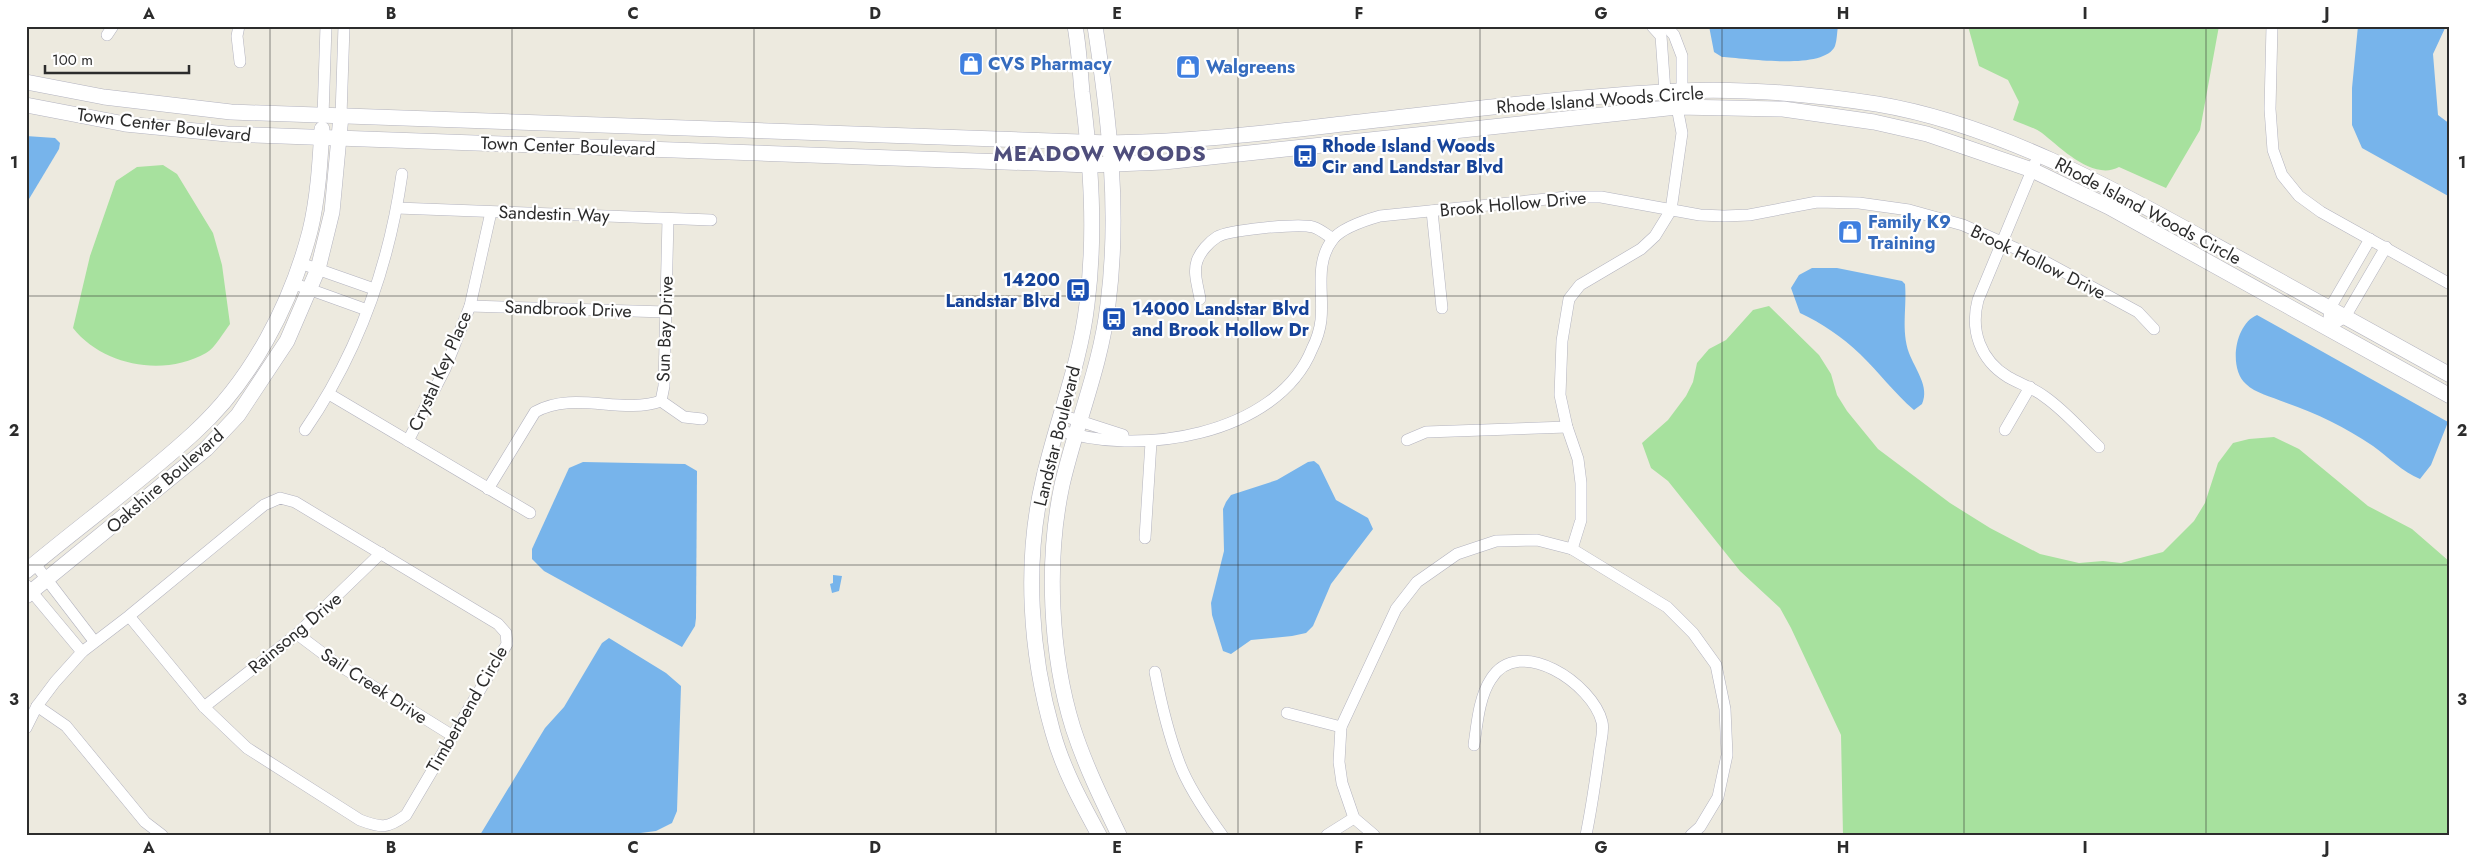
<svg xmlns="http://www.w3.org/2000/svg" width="2476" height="861" font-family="Jost,sans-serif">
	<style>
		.green { fill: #a7e19e }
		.water { fill: #77b4eb }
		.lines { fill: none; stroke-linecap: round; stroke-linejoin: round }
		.street-casing { stroke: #b3b3bf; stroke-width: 12 }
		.secondary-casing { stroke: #b3b3bf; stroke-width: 16 }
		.street { stroke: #fff; stroke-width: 11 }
		.secondary { stroke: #fff; stroke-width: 15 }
		.grid { fill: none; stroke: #2c2c2c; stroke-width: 1; stroke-opacity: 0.55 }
		.labels { text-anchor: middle; stroke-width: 4.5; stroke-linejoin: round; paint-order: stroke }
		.shop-label { font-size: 18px; font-weight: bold; fill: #366cbe; stroke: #fff; text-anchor: start }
		.street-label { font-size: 18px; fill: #2c2c2c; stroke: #fff }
		.transit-label { font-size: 18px; font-weight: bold; fill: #164399; stroke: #fff; text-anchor: start }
		.district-label { font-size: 22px; font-weight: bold; letter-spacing: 1px; fill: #4f4e7c; stroke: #fff }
		.neatline { fill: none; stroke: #2c2c2c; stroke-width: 2 }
		.grid-label { font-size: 16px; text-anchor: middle; font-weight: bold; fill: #2c2c2c }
	</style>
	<rect width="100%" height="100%" fill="#edeadf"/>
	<g class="green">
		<path d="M1968,26H2219L2200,130L2166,188L2119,167C2093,181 2061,148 2042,133C2034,127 2021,124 2013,120L2019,102L2008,80L1979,66Z"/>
		<path d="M163,165L177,174L213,233L222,265L230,324C223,333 215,348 206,353C164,377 103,366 73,328L90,256L116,181L137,167Z"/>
		<polygon points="1769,306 1819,355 1831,374 1837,395 1847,411 1878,449 1950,503 1990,528 2040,554 2079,563 2103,561 2121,563 2163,552 2194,521 2205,503 2218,463 2233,443 2249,439 2274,437 2299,449 2368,506 2412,529 2450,562 2450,835 1843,835 1841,735 1791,628 1780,608 1740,571 1668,481 1651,468 1642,443 1668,420 1686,396 1693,382 1697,363 1709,349 1726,340 1753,310"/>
	</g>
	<g class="water">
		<path d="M1709,26H1838C1837,32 1837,40 1835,46C1824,71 1745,58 1722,57L1714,52Z"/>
		<polygon points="2358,26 2446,26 2433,54 2438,115 2450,124 2450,197 2362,148 2352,125 2352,88"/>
		<polygon points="26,136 55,138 60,143 59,149 26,204"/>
		<path d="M1812,268H1837L1902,281L1905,284C1907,308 1901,330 1909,353C1915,369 1930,387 1922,404L1914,410C1894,393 1879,372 1860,354C1842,337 1822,323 1800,313L1791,288L1799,275Z"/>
		<path d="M2257,315L2448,422L2431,465L2420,479C2403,472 2388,457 2373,446C2345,427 2316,413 2284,402C2272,397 2255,393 2246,384C2228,368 2235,324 2257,315Z"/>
		<polygon points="1314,461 1319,465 1336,500 1368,518 1373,529 1331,584 1313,626 1306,633 1292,636 1251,640 1231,654 1223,651 1212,615 1211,603 1224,551 1223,509 1226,502 1231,495 1277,480 1308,462"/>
		<polygon points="583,462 685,464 697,471 696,618 695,626 682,647 544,571 532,559 532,549 569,468"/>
		<polygon points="833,575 842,576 839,591 832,593 830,584 833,583"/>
		<polygon points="609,638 666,673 681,686 677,811 672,823 656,831 625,835 480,835 545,728 564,707 602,643"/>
	</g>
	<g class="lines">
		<defs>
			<g id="street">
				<polyline points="239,26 237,36 240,62"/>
				<polyline points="1652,26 1661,36 1665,92 1670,98"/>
				<polyline points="2272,26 2270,109 2273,150 2282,175 2299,196 2321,212 2450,284"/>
				<polyline points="107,35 113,26"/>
				<polyline points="323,116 326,26"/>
				<polyline points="341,116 344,26"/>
				<path d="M2035,163L1978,300C1970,330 1980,360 2008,377C2020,384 2034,388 2045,397C2065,411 2081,430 2099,447"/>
				<polyline points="397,208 711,220"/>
				<polyline points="1432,211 1442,308"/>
				<polyline points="300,263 374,289"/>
				<polyline points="292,283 367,310"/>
				<path d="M1200,299C1198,286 1193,273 1197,261C1200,252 1209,242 1217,237C1228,230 1299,223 1313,227C1320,229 1327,235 1333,239"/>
				<polyline points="470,306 666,312"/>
				<polyline points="2328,328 2345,317 2386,247"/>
				<polyline points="2328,328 2330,308 2370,239"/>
				<polyline points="329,394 530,513"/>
				<polyline points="661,401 664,386 668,219"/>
				<polyline points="661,401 684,417 702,419"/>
				<polyline points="1061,415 1123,435"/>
				<path d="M1056,429C1135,458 1277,436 1312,349C1316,341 1320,329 1321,320C1324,293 1314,263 1333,239C1342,228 1366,220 1380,216L1567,197H1601L1700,215L1724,216L1749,215L1817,202L1859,203L1909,210L1963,225L2044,261L2138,312L2154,329"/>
				<path d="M305,430C358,353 389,266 402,174"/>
				<polyline points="2005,430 2030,387"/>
				<polyline points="1407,440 1426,432 1567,427"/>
				<polyline points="408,441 445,369 470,306 491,212"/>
				<path d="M488,489L535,412C574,390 621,415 661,401"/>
				<polyline points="1145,538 1151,442"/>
				<polyline points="1572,549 1581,520 1581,483 1578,459 1567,427 1560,395 1562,341 1569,299 1580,285 1641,249 1655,236 1671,210 1682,133 1677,107 1682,91 1682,56 1674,35 1666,26"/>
				<polyline points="35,564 94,641"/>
				<polyline points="26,585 82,652"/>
				<polyline points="297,634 337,664 453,736"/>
				<path d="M1155,672C1161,703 1168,733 1179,762C1188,787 1206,813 1222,835"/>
				<polyline points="37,706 66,726 145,822 162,835"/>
				<polyline points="204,707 297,634 381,553"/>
				<polyline points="1287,713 1341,727"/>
				<path d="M26,728L37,706L55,682L82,652L129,616L264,505L280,498L295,502L498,624L506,633L507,644L406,815C387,829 381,828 360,820L247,748L204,707L129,616"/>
				<path d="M1474,745C1477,724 1479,697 1491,679C1519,634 1593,684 1602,722C1604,730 1601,740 1600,748C1596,777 1592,806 1586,835"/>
				<polyline points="1327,835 1354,818"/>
				<polyline points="1374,835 1354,818 1342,783 1339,762 1341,727 1396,609 1417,582 1457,554 1496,541 1537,540 1572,549 1667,607 1693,633 1716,665 1725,709 1727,755 1718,797 1700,827 1691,835"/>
			</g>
			<g id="secondary">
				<path d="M1075,26C1079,48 1080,70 1082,92C1091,163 1096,233 1087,304C1080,365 1056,422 1043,481C1024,562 1030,653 1053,733C1063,769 1081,802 1099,835"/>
				<path d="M1095,26C1109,118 1120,211 1108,304C1101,366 1076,424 1062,485C1046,560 1050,654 1073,728C1085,765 1102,800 1119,835"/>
				<path d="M26,82L104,97L231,112L1109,143C1185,142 1259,134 1334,125C1449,112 1564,97 1679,91C1744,88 1812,94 1877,104C1996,124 2110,187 2215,245C2293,288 2371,332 2450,375"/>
				<polyline points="26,105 125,124 227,134 1090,165 1164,162 1677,107 1783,109 1874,122 1927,134 2032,170 2109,207 2450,396"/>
				<path d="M26,571C82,524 142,481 195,432C252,380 291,304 310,231C318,198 320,163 322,129"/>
				<polyline points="26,596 206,449 238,415 287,341 318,269 332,212 341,116"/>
			</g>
		</defs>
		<use href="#street" class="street-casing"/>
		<use href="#secondary" class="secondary-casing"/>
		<use href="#street" class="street"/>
		<use href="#secondary" class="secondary"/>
	</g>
	<path class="grid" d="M270,26V835M512,26V835M754,26V835M996,26V835M1238,26V835M1480,26V835M1722,26V835M1964,26V835M2206,26V835M26,296H2450M26,565H2450"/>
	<defs>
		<symbol id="shop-square" viewBox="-11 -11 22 22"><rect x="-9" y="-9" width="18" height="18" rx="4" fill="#3f7fe0" stroke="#fff"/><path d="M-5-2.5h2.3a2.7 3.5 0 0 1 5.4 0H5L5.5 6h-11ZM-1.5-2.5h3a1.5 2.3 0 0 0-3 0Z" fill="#fff"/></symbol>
		<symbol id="bus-square" viewBox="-11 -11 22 22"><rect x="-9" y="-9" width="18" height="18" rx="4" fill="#1a4fb4" stroke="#fff"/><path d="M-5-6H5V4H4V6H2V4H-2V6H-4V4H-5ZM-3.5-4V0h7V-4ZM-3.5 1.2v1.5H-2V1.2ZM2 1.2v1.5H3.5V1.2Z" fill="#fff"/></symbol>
	</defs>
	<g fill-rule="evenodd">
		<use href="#shop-square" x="957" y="50" width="28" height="28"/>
		<use href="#shop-square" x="1174" y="53" width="28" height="28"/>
		<use href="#bus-square" x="1291" y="142" width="28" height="28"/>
		<use href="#shop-square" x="1836" y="218" width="28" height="28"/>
		<use href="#bus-square" x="1064" y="276" width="28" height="28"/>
		<use href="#bus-square" x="1100" y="305" width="28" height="28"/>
	</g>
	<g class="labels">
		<g class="shop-label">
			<text x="988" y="70">CVS Pharmacy</text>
			<text x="1206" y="73">Walgreens</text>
			<text x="1868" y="228">Family K9<tspan x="1868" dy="21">Training</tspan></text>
		</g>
		<g class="street-label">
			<text transform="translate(1600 100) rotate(-4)" y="6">Rhode Island Woods Circle</text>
			<text transform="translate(164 125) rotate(7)" y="6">Town Center Boulevard</text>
			<text transform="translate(568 146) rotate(2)" y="6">Town Center Boulevard</text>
			<text transform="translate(1513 204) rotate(-5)" y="6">Brook Hollow Drive</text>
			<text transform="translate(2148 211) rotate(28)" y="6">Rhode Island Woods Circle</text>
			<text transform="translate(554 214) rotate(2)" y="6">Sandestin Way</text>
			<text transform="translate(2038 262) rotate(26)" y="6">Brook Hollow Drive</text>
			<text transform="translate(568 309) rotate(2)" y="6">Sandbrook Drive</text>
			<text transform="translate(665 329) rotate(-88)" y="6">Sun Bay Drive</text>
			<text transform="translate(440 371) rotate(-66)" y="6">Crystal Key Place</text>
			<text transform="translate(1057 436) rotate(-76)" y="6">Landstar Boulevard</text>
			<text transform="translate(165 481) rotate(-41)" y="6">Oakshire Boulevard</text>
			<text transform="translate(295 633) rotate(-40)" y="6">Rainsong Drive</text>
			<text transform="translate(374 686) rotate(33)" y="6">Sail Creek Drive</text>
			<text transform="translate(467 709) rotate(-60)" y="6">Timberbend Circle</text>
		</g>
		<g class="transit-label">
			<text x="1322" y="152">Rhode Island Woods<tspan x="1322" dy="21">Cir and Landstar Blvd</tspan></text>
			<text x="1060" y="286" text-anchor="end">14200<tspan x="1060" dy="21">Landstar Blvd</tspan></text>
			<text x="1132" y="315">14000 Landstar Blvd<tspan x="1132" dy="21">and Brook Hollow Dr</tspan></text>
		</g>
		<g class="district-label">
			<text x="1100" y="161">MEADOW WOODS</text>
		</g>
	</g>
	<rect width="2476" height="861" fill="none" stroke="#ffffff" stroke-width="55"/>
	<path d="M45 65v8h144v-8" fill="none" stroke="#2c2c2c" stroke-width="2.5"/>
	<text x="52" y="65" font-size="15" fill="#2c2c2c" stroke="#ffffff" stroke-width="4" paint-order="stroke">100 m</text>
	<rect x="28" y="28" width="2420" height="806" class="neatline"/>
	<g class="grid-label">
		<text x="149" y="19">A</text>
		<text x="391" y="19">B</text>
		<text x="633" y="19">C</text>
		<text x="875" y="19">D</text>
		<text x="1117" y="19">E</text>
		<text x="1359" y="19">F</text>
		<text x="1601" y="19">G</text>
		<text x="1843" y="19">H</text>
		<text x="2085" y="19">I</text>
		<text x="2327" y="19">J</text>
		<text x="14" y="168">1</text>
		<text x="2462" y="168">1</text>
		<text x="14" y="436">2</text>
		<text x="2462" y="436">2</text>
		<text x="14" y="705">3</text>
		<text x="2462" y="705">3</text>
		<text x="149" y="853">A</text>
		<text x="391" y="853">B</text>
		<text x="633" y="853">C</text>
		<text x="875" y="853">D</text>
		<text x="1117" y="853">E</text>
		<text x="1359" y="853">F</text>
		<text x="1601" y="853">G</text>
		<text x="1843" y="853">H</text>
		<text x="2085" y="853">I</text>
		<text x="2327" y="853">J</text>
	</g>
</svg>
